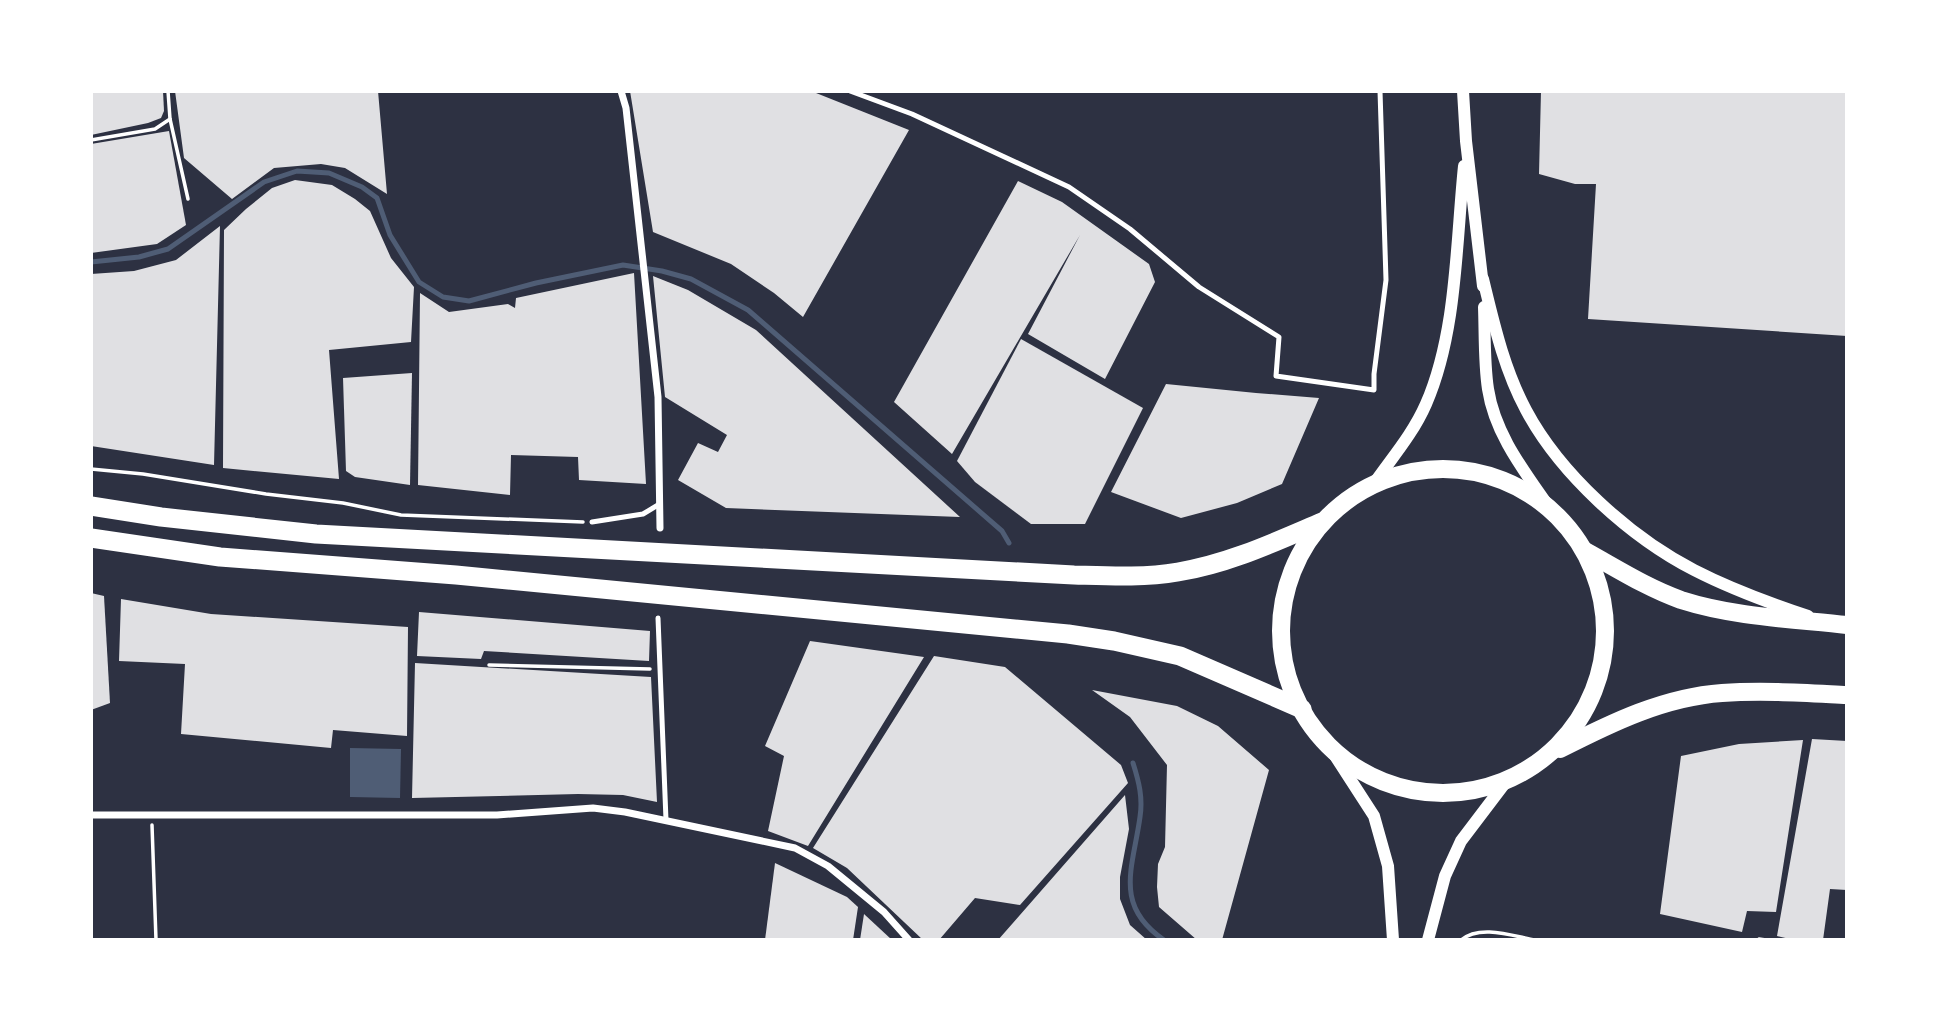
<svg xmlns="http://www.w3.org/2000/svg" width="1938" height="1031" font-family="Inter,sans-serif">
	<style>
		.water { fill: #4f5d75 }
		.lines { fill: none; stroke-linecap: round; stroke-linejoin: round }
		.stream { stroke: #4f5d75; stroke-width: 5 }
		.building { fill: #e0e0e3 }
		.path { stroke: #fff; stroke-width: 3.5 }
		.service { stroke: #fff; stroke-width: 5 }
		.minor { stroke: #fff; stroke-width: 7 }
		.tertiary { stroke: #fff; stroke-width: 12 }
		.trunk { stroke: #fff; stroke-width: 18 }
		.motorway { stroke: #fff; stroke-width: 19 }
	</style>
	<rect width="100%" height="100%" fill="#2d3142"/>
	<polygon class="water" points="350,748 401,749 400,798 350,797"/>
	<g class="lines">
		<g class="stream">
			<polyline points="91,262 139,257 168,249 264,182 297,171 329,173 362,187 377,198 390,235 419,282 443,297 469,301 536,283 623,265 662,271 691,279 748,310 1002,531 1009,543"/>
			<path d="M1133,763C1139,782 1143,798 1140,817C1133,868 1113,905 1164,940"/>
		</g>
	</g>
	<g class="building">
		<polygon points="91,91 163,91 164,111 161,118 148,123 91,135"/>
		<polygon points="175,91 378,91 387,194 345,168 321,164 274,168 232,199 184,158"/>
		<polygon points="630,91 811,91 909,130 803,317 774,293 731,264 653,232"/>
		<polygon points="1541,91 1847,91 1847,336 1588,319 1596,184 1575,184 1539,174"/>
		<polygon points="169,131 186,225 157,244 91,253 91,144"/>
		<polygon points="295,180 332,185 355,199 370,211 391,258 414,287 411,342 329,350 339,479 223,468 224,230 246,209 272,188"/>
		<polygon points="1018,181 1062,202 1149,264 1155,282 1105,379 1028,334 1080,235 952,454 894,402"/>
		<polygon points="220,226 214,465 91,446 91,274 134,271 176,260"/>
		<polygon points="634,273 646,484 579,480 578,457 511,455 510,495 418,485 420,293 449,312 508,304 515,308 516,298"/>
		<polygon points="653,276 688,290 756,330 960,517 726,508 678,480 698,443 718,452 727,435 665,397"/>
		<polygon points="1021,339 1143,408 1085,524 1031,524 975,482 957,461"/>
		<polygon points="412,373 410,485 355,477 346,471 343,378"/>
		<polygon points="1166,384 1256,393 1319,398 1282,484 1237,503 1181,518 1111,492"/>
		<polygon points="91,593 104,596 110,703 91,710"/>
		<polygon points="121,599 211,614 408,627 407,736 333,730 331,748 181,734 185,664 119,661"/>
		<polygon points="419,612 650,631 649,661 484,651 481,659 417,656"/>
		<polygon points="810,641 924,657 808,846 768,831 784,756 765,746"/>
		<polygon points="934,656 1005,667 1121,765 1128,783 1020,905 975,898 939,940 923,940 847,868 813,848"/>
		<polygon points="415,663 651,677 657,802 623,795 578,794 412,798"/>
		<polygon points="1092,690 1177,706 1218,726 1269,770 1222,940 1197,940 1159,907 1157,887 1158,864 1165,847 1167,765 1130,717"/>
		<polygon points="1812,739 1847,741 1847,890 1830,889 1823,940 1794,940 1777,936"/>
		<polygon points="1803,740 1776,912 1747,911 1742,932 1660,914 1681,756 1739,744"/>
		<polygon points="1125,795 1129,829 1120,877 1120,899 1130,925 1147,940 998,940"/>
		<polygon points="775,863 847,897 858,907 853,940 765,940"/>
		<polygon points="864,914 892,940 860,940"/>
	</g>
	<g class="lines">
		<g class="path">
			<polyline points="168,91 170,119 188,199"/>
			<polyline points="91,140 155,129 170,119"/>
			<polyline points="91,469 143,474 266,494 343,503 401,515 583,522"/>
			<polyline points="489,665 650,669"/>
			<polyline points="152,825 156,940"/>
			<polyline points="1759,939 1766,940"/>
			<path d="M1461,940C1480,924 1513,936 1535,940"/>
		</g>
		<g class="service">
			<polyline points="850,91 912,114 1069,187 1130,229 1199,287 1279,337 1276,376 1374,390 1374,374 1386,280 1380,91"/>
			<polyline points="592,522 643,514 658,505"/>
			<polyline points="658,618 666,820"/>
		</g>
		<g class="minor">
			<polyline points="621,91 626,108 658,397 660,528"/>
			<polyline points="91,815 497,815 593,808 625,812 795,848 828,866 884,912 909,940"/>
		</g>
		<g class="tertiary">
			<polyline points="1463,91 1466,141 1483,286"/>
			<path d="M1483,279C1494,324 1504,369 1526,410C1560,474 1630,537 1694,570C1731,589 1769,603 1808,616"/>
			<path d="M1484,307C1485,334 1484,363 1488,389C1495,435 1525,472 1551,510"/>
			<path d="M1373,485C1391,459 1413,434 1426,404C1457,333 1456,243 1464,166"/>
			<polyline points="1330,748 1374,816 1388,866 1393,940"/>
			<polyline points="1428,940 1445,876 1461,841 1505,783"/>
		</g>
		<g class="trunk">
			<circle cx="1443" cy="631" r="162"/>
			<path d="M1585,551C1616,568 1647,588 1681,600C1734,617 1793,619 1847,625"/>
			<path d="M1560,749C1611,723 1664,697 1722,693C1763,690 1806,693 1847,695"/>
		</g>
		<g class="motorway">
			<path d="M91,506L161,517L316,534L1074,575C1108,576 1143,578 1178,572C1228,564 1275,542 1322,522"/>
			<polyline points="91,538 220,557 456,575 1068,634 1114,641 1180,656 1302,709"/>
		</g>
	</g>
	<rect width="1938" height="1031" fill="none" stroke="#ffffff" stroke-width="186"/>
</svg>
